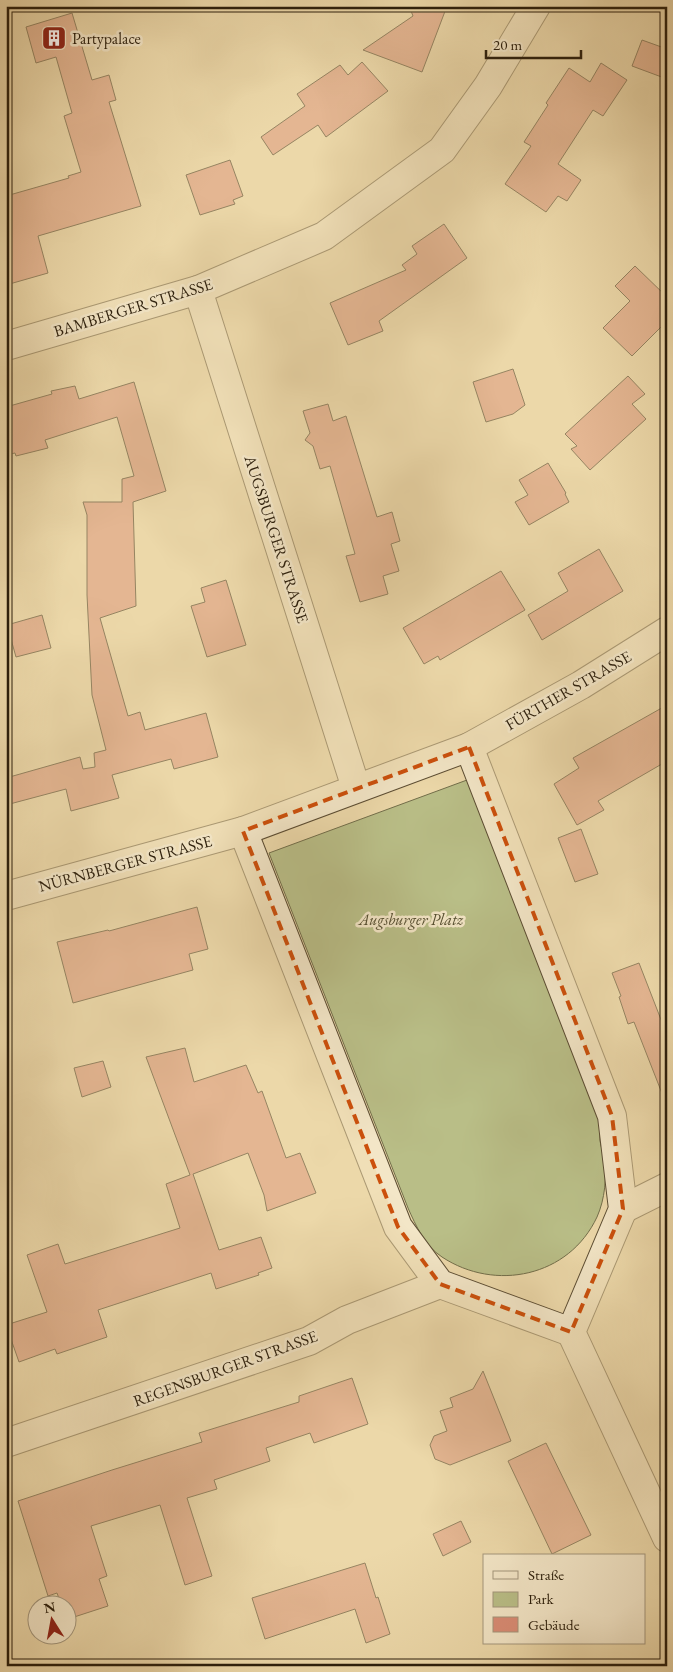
<svg xmlns="http://www.w3.org/2000/svg" width="673" height="1672" font-family="'EB Garamond',serif">
	<style>
		.green { fill: #b9be87; stroke: #726e4a }
		.building { fill: #d98c75; stroke: #2c1f0c }
		.lines { fill: none; stroke-linecap: round; stroke-linejoin: round }
		.street-casing { stroke: #5c4d33; stroke-width: 30 }
		.street { stroke: #f3e6c7; stroke-width: 28 }
		.marked { fill: none; stroke: #cc500c; stroke-width: 4; stroke-dasharray: 10 6; stroke-linejoin: round }
		.labels { text-anchor: middle; stroke-width: 5; stroke-linejoin: round; paint-order: stroke }
		.poi-label { font-size: 16px; fill: #2c1f0c; stroke: #f3e6c7; text-anchor: start }
		.street-label { font-size: 16px; fill: #2c1f0c; stroke: #f3e6c7 }
		.park-label { font-size: 16px; font-style: italic; fill: #564f31; stroke: #f3e6c7 }
	</style>
	<rect width="100%" height="100%" fill="#ecd8a9"/>
	<filter id="stains"><feTurbulence type="fractalNoise" baseFrequency=".004" numOctaves="4"/><feColorMatrix values="0 0 0 0 .2 0 0 0 0 .09 0 0 0 0 .02 0 0 0 .5 -.17"/></filter>
	<radialGradient id="worn" r=".72"><stop offset=".6" stop-color="#630" stop-opacity="0"/><stop offset="1" stop-color="#630" stop-opacity=".3"/></radialGradient>
	<path class="green" d="M467,780L604,1117C603,1123 600,1130 600,1136C599,1142 603,1151 604,1158C607,1177 605,1199 597,1217C569,1277 495,1292 442,1257C425,1246 416,1226 408,1208L269,853Z"/>
	<g class="building">
		<polygon points="409,6 447,6 422,72 363,50 413,16"/>
		<polygon points="72,13 92,80 109,75 116,100 109,102 141,206 38,236 48,273 6,285 6,196 69,178 68,176 81,172 64,116 72,113 56,57 36,63 26,27"/>
		<polygon points="642,40 667,49 667,79 632,66"/>
		<polygon points="362,62 388,91 326,137 318,125 273,155 261,137 305,106 297,94 340,65 348,75"/>
		<polygon points="601,63 627,80 603,116 593,110 558,164 581,180 567,201 558,196 546,212 505,184 531,146 524,142 548,105 546,103 569,68 590,82"/>
		<polygon points="230,160 243,196 233,200 235,204 200,215 186,175"/>
		<polygon points="444,224 467,258 379,321 383,331 348,345 330,303 406,270 402,265 417,254 412,246"/>
		<polygon points="635,266 667,297 667,321 632,356 603,328 630,301 615,286"/>
		<polygon points="513,369 525,405 513,414 486,422 473,382"/>
		<polygon points="628,376 645,394 632,404 646,419 590,470 571,449 577,446 565,434"/>
		<polygon points="134,382 166,491 133,502 136,606 100,618 128,716 140,712 145,730 206,713 218,757 174,769 171,759 112,775 119,798 71,811 66,789 6,805 6,778 80,757 83,769 95,767 94,753 106,750 92,695 87,595 87,515 83,502 122,502 122,479 134,476 117,417 45,440 48,448 16,456 15,453 6,455 6,407 52,394 51,391 75,386 79,399"/>
		<polygon points="328,404 333,421 346,416 377,517 392,512 400,541 391,544 399,571 383,576 388,594 360,602 346,556 355,554 330,466 320,469 313,446 305,440 310,433 303,411"/>
		<polygon points="548,463 566,493 565,494 569,502 529,525 515,502 528,495 519,480"/>
		<polygon points="599,549 623,591 542,640 528,615 568,591 558,573"/>
		<polygon points="501,571 525,610 440,660 438,656 424,664 403,628"/>
		<polygon points="226,580 246,645 207,657 191,606 205,602 201,588"/>
		<polygon points="42,615 51,648 16,657 7,625"/>
		<polygon points="667,705 667,761 598,801 604,810 577,825 554,784 579,768 573,758"/>
		<polygon points="581,829 598,874 575,882 558,838"/>
		<polygon points="197,907 208,949 189,954 193,970 73,1003 57,942 108,930 109,931"/>
		<polygon points="639,963 667,1035 667,1101 665,1101 634,1022 628,1024 619,997 621,996 612,973"/>
		<polygon points="185,1048 194,1082 246,1065 258,1093 262,1091 286,1158 300,1153 316,1193 267,1211 264,1195 248,1153 193,1174 219,1250 261,1237 272,1268 258,1273 259,1275 216,1289 211,1273 98,1310 107,1337 57,1354 55,1349 19,1362 6,1325 47,1312 27,1255 58,1244 65,1264 180,1228 166,1184 190,1175 146,1057"/>
		<polygon points="103,1061 111,1087 82,1097 74,1068"/>
		<polygon points="483,1371 511,1441 450,1465 435,1459 430,1445 434,1436 447,1431 440,1411 453,1407 450,1398 473,1389"/>
		<polygon points="352,1378 368,1424 314,1443 310,1433 266,1448 270,1461 214,1480 217,1489 187,1498 212,1576 185,1585 160,1505 91,1526 107,1576 99,1579 108,1606 68,1619 68,1604 61,1604 57,1593 48,1596 18,1501 112,1470 202,1442 199,1433 299,1402 299,1396"/>
		<polygon points="546,1443 591,1535 552,1554 508,1461"/>
		<polygon points="461,1521 471,1542 443,1556 433,1534"/>
		<polygon points="365,1563 376,1598 378,1597 390,1634 366,1643 355,1609 265,1639 252,1598"/>
	</g>
	<g class="lines">
		<defs>
			<g id="street">
				<polyline points="198,290 356,788"/>
				<polyline points="6,346 198,290 324,236 442,150 488,86 536,6"/>
				<polyline points="469,747 612,1116 623,1209 571,1332 667,1538"/>
				<polyline points="243,831 398,1227 440,1284 571,1332"/>
				<polyline points="6,896 243,831 469,747 581,685 667,631"/>
				<polyline points="623,1209 667,1187"/>
				<polyline points="6,1443 309,1341 347,1320 440,1284"/>
			</g>
		</defs>
		<use href="#street" class="street-casing"/>
		<use href="#street" class="street"/>
	</g>
	<path d="M0 0H673V1672H0ZM469,747L612,1116L623,1209L571,1332L440,1284L398,1227L243,831Z" fill="#ecd8a9" fill-opacity=".55" fill-rule="evenodd"/>
	<path class="marked" d="M469,747L612,1116L623,1209L571,1332L440,1284L398,1227L243,831Z"/>
	<defs>
		<symbol id="building-square" viewBox="-11 -11 22 22"><rect x="-9" y="-9" width="18" height="18" rx="4" fill="#8f2418" stroke="#f3e6c7"/><path d="M-4-6H4V6H1V3H-1V6H-4ZM-2.5-4.3h1.7v1.8h-1.7ZM.8-4.3h1.7v1.8H.8ZM-2.5-1h1.7V.8h-1.7ZM.8-1h1.7V.8H.8Z" fill="#fff"/></symbol>
	</defs>
	<g fill-rule="evenodd">
		<use href="#building-square" x="40" y="24" width="28" height="28"/>
	</g>
	<g class="labels">
		<g class="poi-label">
			<text x="72" y="44">Partypalace</text>
		</g>
		<g class="street-label">
			<text transform="translate(133 307) rotate(-17)" y="6">BAMBERGER STRASSE</text>
			<text transform="translate(277 539) rotate(72)" y="6">AUGSBURGER STRASSE</text>
			<text transform="translate(568 690) rotate(-30)" y="6">FÜRTHER STRASSE</text>
			<text transform="translate(125 863) rotate(-15)" y="6">NÜRNBERGER STRASSE</text>
			<text transform="translate(225 1368) rotate(-20)" y="6">REGENSBURGER STRASSE</text>
		</g>
		<g class="park-label">
			<text x="411" y="925">Augsburger Platz</text>
		</g>
	</g>
	<rect width="673" height="1672" fill="none" stroke="#ecd8a9" stroke-width="25"/>
	<rect x="8" y="8" width="658" height="1657" fill="none" stroke="#2c1f0c" stroke-width="2.5"/>
	<rect x="12" y="12" width="648" height="1647" fill="none" stroke="#2c1f0c"/>
	<rect x="483" y="1554" width="162" height="90" fill="#f3e6c7" stroke="#a3967c"/>
	<rect x="493" y="1571" width="25" height="8" fill="#f3e6c7" stroke="#a3967c"/>
	<text x="528" y="1580" font-size="15" fill="#2c1f0c">Straße</text>
	<rect x="493" y="1592" width="25" height="15" fill="#b9be87" stroke="#a3967c"/>
	<text x="528" y="1604" font-size="15" fill="#2c1f0c">Park</text>
	<rect x="493" y="1617" width="25" height="15" fill="#d98c75" stroke="#a3967c"/>
	<text x="528" y="1630" font-size="15" fill="#2c1f0c">Gebäude</text>
	<g transform="translate(52 1620) rotate(349)"><circle r="24" fill="#f3e6c7" stroke="#a3967c"/>
	<path d="M0-4L9 19L0 12L-9 19Z" fill="#8f2418"/>
	<text y="-8" font-size="14" font-weight="bold" text-anchor="middle" fill="#2c1f0c">N</text>
	</g>
	<path d="M486 50v8h95v-8" fill="none" stroke="#2c1f0c" stroke-width="2.5"/>
	<text x="493" y="50" font-size="15" fill="#2c1f0c" stroke="#f3e6c7" stroke-width="4" paint-order="stroke">20 m</text>
	<rect width="100%" height="100%" filter="url(#stains)"/>
	<rect width="100%" height="100%" fill="url(#worn)"/>
</svg>
